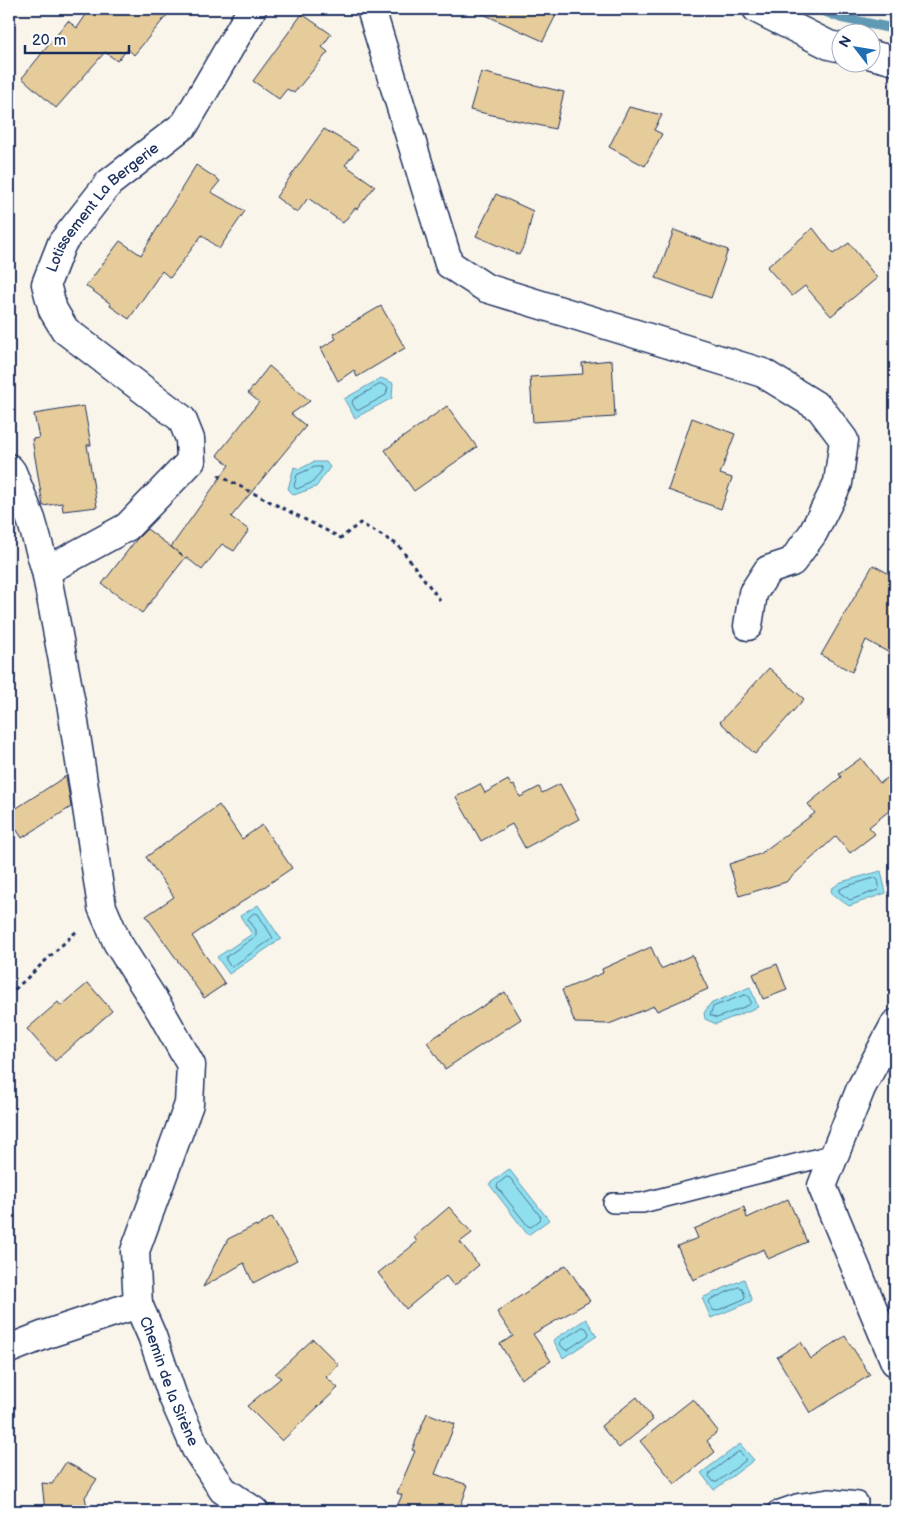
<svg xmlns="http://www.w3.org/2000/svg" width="904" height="1520" font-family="'Balsamiq Sans',sans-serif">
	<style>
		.water { fill: #90dfee; stroke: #6199b4 }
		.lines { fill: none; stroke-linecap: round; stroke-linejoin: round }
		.shore { stroke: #4a7598; stroke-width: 1 }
		.stream { stroke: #6199b4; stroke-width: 10 }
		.building { fill: #e6cc9b; stroke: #1b2f5e }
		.lane-casing { stroke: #1b2f5e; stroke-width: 22 }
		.street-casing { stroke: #1b2f5e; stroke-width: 31 }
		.path { stroke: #1b2f5e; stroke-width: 3; stroke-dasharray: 4 4; stroke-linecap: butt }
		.lane { stroke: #fff; stroke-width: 19 }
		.street { stroke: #fff; stroke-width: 28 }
		.labels { text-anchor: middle; stroke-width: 5; stroke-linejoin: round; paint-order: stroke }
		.street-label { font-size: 15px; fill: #1b2f5e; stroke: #fff }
	</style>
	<rect width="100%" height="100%" fill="#faf5eb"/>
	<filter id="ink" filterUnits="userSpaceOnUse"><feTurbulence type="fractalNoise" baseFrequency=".02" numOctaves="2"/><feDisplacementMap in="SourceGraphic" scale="10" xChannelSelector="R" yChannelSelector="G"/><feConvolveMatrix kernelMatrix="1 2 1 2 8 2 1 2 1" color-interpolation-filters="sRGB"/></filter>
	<g filter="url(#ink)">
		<g class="water">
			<polygon points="381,378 393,383 392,398 355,418 344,399"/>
			<polygon points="313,462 326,462 330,467 316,487 294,495 288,489 294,467 300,469"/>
			<polygon points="881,871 886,893 849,906 832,894 831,889 841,882"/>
			<polygon points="258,905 281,939 229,974 217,957 252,934 240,916"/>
			<polygon points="750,987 758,1007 716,1024 705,1019 704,1013 710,1004"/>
			<polygon points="509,1169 549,1220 528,1235 489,1184"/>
			<polygon points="744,1279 752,1301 711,1318 702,1298"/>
			<polygon points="586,1319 597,1336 563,1358 553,1340"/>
			<polygon points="740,1444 754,1460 714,1490 701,1473"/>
		</g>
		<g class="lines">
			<g class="shore">
				<polygon points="381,384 388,387 386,395 359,410 356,410 352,403 353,400"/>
				<polygon points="315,467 321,467 322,470 313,482 297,489 295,488 294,486 297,475"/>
				<polygon points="875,878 878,880 879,887 878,890 850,900 839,892 839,890 844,887"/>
				<polygon points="254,913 258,914 273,938 233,966 230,966 226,960 226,957 256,936 256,930 248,919"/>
				<polygon points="745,995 748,996 751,1002 749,1005 717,1018 710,1015 713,1007"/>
				<polygon points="507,1177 510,1178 541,1217 540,1220 531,1227 528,1226 497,1187 498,1184"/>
				<polygon points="739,1287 742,1288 745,1296 744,1299 716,1311 713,1310 709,1302 710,1300"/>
				<polygon points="583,1327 586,1328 589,1333 588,1336 567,1350 564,1349 560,1344 561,1341"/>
				<polygon points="738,1452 740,1452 745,1458 745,1461 717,1482 714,1482 709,1476 710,1473"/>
			</g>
			<polyline class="stream" points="819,9 842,18 895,29"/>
		</g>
		<g class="building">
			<polygon points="90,9 172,9 134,55 128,49 117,61 105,52 56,108 22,78 68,21 77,28"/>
			<polygon points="472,9 559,9 543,41"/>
			<polygon points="302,14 331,34 322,47 328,52 294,93 287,89 279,99 253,81"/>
			<polygon points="481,72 564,92 555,129 470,110"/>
			<polygon points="629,107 662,115 654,130 662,134 645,166 609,147"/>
			<polygon points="324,129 358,149 345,165 375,186 357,209 355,208 343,223 308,198 297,213 276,197"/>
			<polygon points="196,165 220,181 211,192 245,211 219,249 202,235 170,278 162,271 129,319 110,306 111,304 86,286 120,241 141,255"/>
			<polygon points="496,194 533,211 526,241 519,255 476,236"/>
			<polygon points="813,228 833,254 849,243 877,278 831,316 805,286 792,296 767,267"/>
			<polygon points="674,230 728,250 711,298 656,278"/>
			<polygon points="381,306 405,348 357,377 354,370 338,381 321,348 336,339 333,334"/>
			<polygon points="612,360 615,417 533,422 530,377 583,374 582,363"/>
			<polygon points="269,366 310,401 291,414 306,426 231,517 249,530 234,551 222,544 202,570 186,557 142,613 102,584 136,540 147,529 183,556 171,547 229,465 217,455 259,402 248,393"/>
			<polygon points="84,406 91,445 87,445 97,507 63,511 62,503 43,506 32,439 39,438 34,414"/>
			<polygon points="447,406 477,447 414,491 385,450"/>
			<polygon points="692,418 735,434 720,474 732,478 721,509 668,490"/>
			<polygon points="873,565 895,577 895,656 866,640 852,672 821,655"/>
			<polygon points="769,668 804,699 755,754 720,722"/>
			<polygon points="861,758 880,783 895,773 895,806 869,827 875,834 850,853 836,836 786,882 739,896 729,864 760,854 815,813 808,804 841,777 839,774"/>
			<polygon points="66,776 71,807 22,838 9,818 9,813"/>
			<polygon points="508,780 512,786 514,785 520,797 539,787 542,793 560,784 579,819 525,848 512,824 481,841 456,797 480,784 485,793"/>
			<polygon points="219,805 242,839 262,825 292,868 192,936 225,984 204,998 146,916 174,897 146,857"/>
			<polygon points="651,947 661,969 692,955 708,989 657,1011 654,1006 609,1024 575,1023 562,990 603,973 602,969"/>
			<polygon points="777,964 787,990 763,999 753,974"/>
			<polygon points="88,983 112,1011 55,1061 27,1029 58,1002 61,1006"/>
			<polygon points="505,992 521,1019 445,1069 427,1042"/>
			<polygon points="788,1199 807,1242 768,1259 764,1249 693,1280 677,1246 698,1238 694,1229 744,1207 747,1218"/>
			<polygon points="449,1207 472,1233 460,1242 479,1265 454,1286 446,1276 406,1309 378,1273 417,1242 414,1237"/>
			<polygon points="272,1217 297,1260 253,1283 244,1263 203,1287 228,1239 256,1225 257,1227"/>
			<polygon points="566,1265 590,1301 533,1334 551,1361 521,1379 500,1344 513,1336 497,1312"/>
			<polygon points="845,1336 870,1375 810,1413 777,1357 801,1342 811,1359"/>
			<polygon points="313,1339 339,1365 326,1377 338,1388 282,1441 247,1406 281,1378 275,1374"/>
			<polygon points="637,1397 653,1420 619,1448 601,1426"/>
			<polygon points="693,1399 718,1431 707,1441 715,1452 675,1484 640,1441"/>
			<polygon points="427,1413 455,1424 435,1474 468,1485 459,1511 395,1511 402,1495 397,1493 415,1451 412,1450"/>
			<polygon points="66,1462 97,1479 85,1497 88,1511 45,1511 42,1483 52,1484"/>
		</g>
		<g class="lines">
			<defs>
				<g id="lane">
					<polyline points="613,1203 642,1203 835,1154"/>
					<polyline points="777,1511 797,1504 830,1499 858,1502"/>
				</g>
				<g id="street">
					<polyline points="371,9 449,264 486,288 763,373 820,408 844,440 838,483 813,533 792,562 768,570 753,593 748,626"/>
					<polyline points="757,9 829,45 842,48"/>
					<polyline points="872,55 895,61"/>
					<polyline points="9,468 12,472 31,519 46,571 72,709 102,907 117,942 160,1010 191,1065 189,1104 135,1251 138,1304"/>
					<path id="s1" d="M46,571L127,527L191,461L190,439L182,419L65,330L53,310L46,284L62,243L109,183L185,124L252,9"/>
					<polyline points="895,1024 861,1088 822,1186 895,1362"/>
					<path id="s2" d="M9,1349L47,1334L138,1304L152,1336L173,1397L196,1449L223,1490L254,1511"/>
				</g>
			</defs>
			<use href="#lane" class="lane-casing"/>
			<use href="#street" class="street-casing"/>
			<g class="path">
				<polyline points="218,475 341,538 360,523 398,545 440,600"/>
				<polyline points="9,995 78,930"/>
			</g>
			<use href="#lane" class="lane"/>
			<use href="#street" class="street"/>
		</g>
	</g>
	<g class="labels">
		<g class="street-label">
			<text dy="5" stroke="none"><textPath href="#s1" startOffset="522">Lotissement La Bergerie</textPath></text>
			<text dy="5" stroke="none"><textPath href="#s2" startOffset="220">Chemin de la Sirène</textPath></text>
		</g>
	</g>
	<rect width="904" height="1520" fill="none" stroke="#fff" stroke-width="30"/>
	<rect x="15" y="15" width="874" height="1490" fill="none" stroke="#1b2f5e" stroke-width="2" filter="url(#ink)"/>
	<g transform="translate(856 48) rotate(301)"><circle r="24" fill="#ffffff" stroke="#a4acbf"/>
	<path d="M0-4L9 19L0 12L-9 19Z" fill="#1f6fb2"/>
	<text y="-8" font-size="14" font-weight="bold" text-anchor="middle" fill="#1b2f5e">N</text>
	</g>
	<path d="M25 45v8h104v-8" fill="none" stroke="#1b2f5e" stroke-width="2.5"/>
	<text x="32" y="45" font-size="15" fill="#1b2f5e" stroke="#ffffff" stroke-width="4" paint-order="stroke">20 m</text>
</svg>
